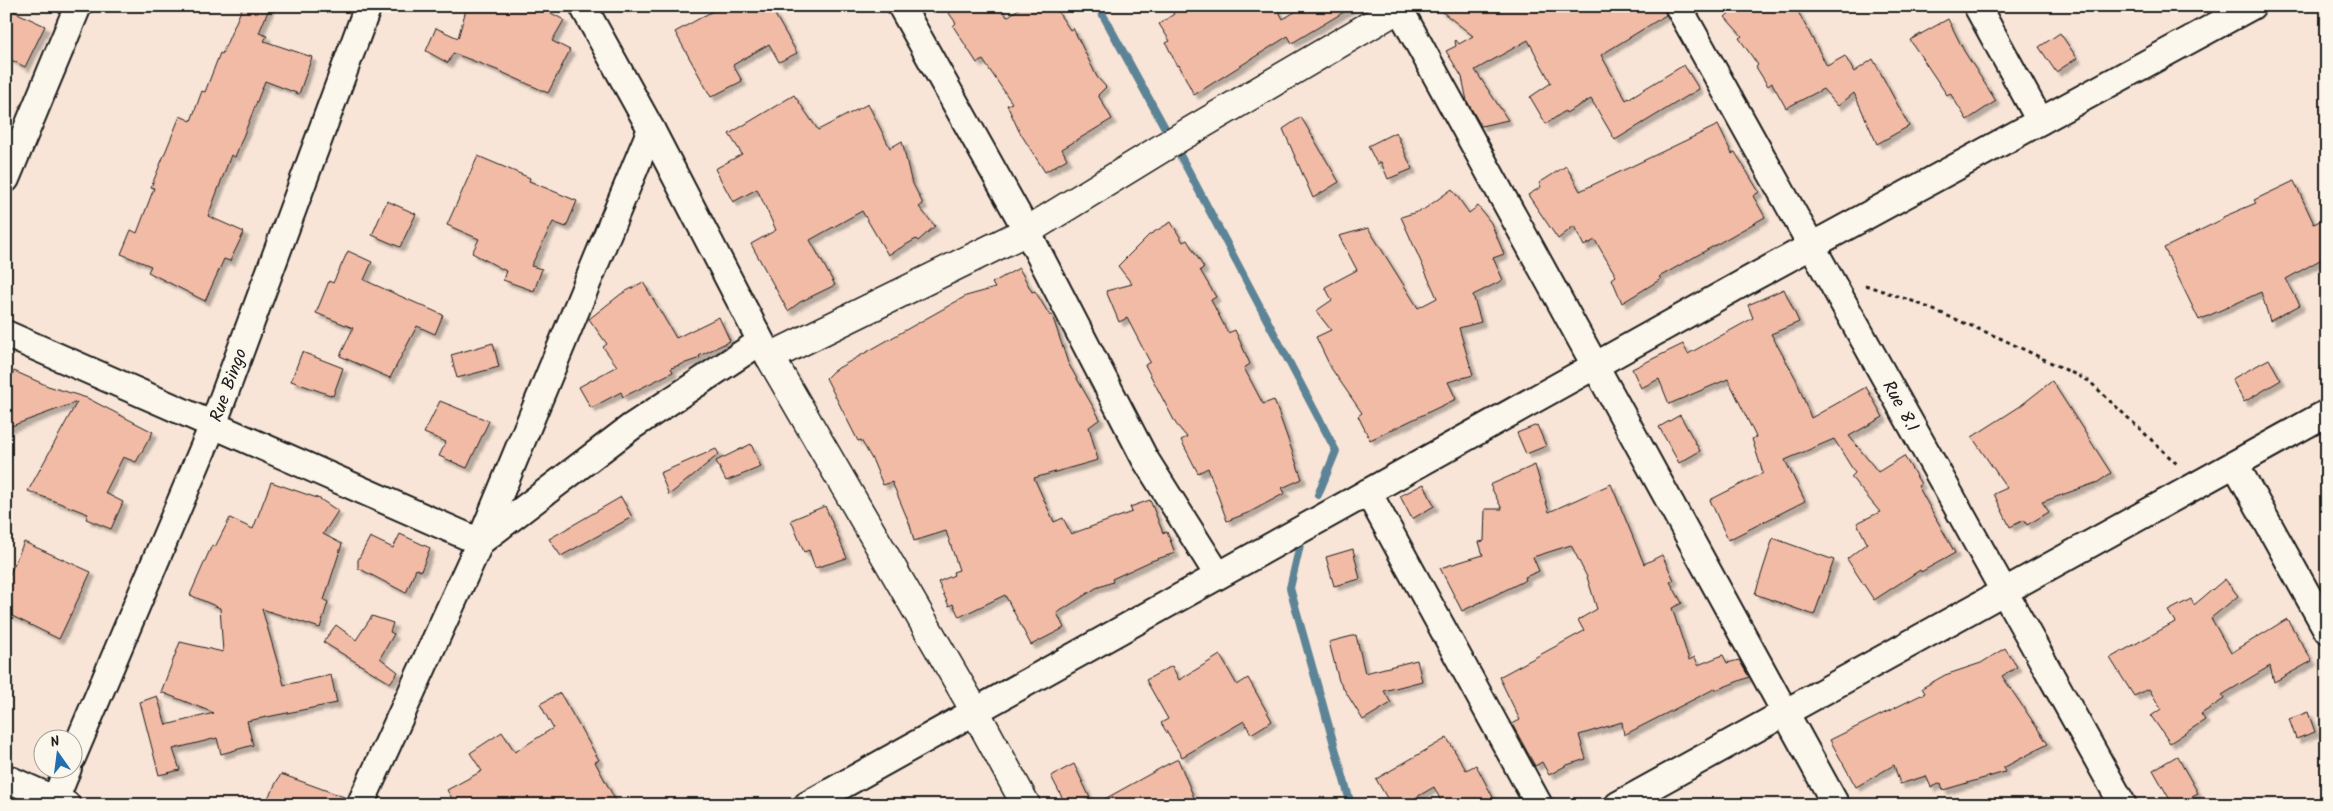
<svg xmlns="http://www.w3.org/2000/svg" width="2333" height="811" font-family="Kalam,sans-serif">
	<style>
		.lines { fill: none; stroke-linecap: round; stroke-linejoin: round }
		.stream { stroke: #5c8496; stroke-width: 8 }
		.building { fill: #f2bba6; stroke: #1c1c1c; filter: url(#shadow) }
		.street-casing { stroke: #1c1c1c; stroke-width: 30 }
		.secondary-casing { stroke: #1c1c1c; stroke-width: 31 }
		.path { stroke: #1c1c1c; stroke-width: 3; stroke-dasharray: 4 4; stroke-linecap: butt }
		.street { stroke: #fbf7ec; stroke-width: 26 }
		.secondary { stroke: #fbf7ec; stroke-width: 28 }
		.labels { text-anchor: middle; stroke-width: 4.5; stroke-linejoin: round; paint-order: stroke }
		.street-label { font-size: 18px; fill: #1c1c1c; stroke: #fbf7ec }
	</style>
	<defs>
		<filter id="shadow"><feDropShadow dx="4.5" dy="4.5" stdDeviation="1" flood-color="#0004"/></filter>
	</defs>
	<rect width="100%" height="100%" fill="#f8e5d7"/>
	<filter id="ink" filterUnits="userSpaceOnUse"><feTurbulence type="fractalNoise" baseFrequency=".02" numOctaves="2"/><feDisplacementMap in="SourceGraphic" scale="10" xChannelSelector="R" yChannelSelector="G"/><feConvolveMatrix kernelMatrix="1 2 1 2 8 2 1 2 1" color-interpolation-filters="sRGB"/></filter>
	<g filter="url(#ink)">
		<g class="lines">
			<g class="stream">
				<polyline points="1098,6 1187,168 1336,451 1318,495"/>
				<polyline points="1300,545 1290,588 1351,805"/>
			</g>
		</g>
		<g class="building">
			<polygon points="243,6 270,6 259,33 267,36 264,41 312,57 299,94 265,81 235,157 231,155 208,216 244,232 230,261 224,259 205,301 148,272 151,266 121,254 131,230 137,233 154,188 151,187 180,116 191,121 202,91 205,92 220,53 222,54"/>
			<polygon points="467,6 538,6 564,20 552,41 570,50 548,93 497,70 453,53 448,63 426,51 436,28 458,38"/>
			<polygon points="722,6 770,6 797,53 779,62 769,44 733,65 742,81 711,97 675,32"/>
			<polygon points="944,6 1000,6 1007,17 1023,6 1054,6 1070,30 1073,28 1097,77 1106,87 1098,95 1112,119 1062,149 1067,159 1045,172 1019,131 1007,105 1012,103 983,60 977,63 953,26 956,23"/>
			<polygon points="1169,6 1276,6 1283,19 1305,6 1354,6 1292,43 1288,36 1194,95 1179,65 1177,66 1166,43 1170,41 1159,24 1174,14"/>
			<polygon points="1435,6 1663,6 1666,15 1601,55 1626,100 1684,65 1699,89 1615,140 1591,99 1566,113 1565,111 1546,124 1530,97 1551,83 1528,40 1475,70 1508,120 1481,126 1467,101 1462,77 1446,51 1456,46 1455,41 1456,40 1459,44 1473,36"/>
			<polygon points="1737,6 1795,6 1827,66 1845,56 1854,72 1873,59 1909,126 1877,144 1854,93 1838,106 1823,89 1786,108 1772,83 1768,86 1756,67 1758,65 1739,38 1742,36 1725,17"/>
			<polygon points="13,11 45,26 25,67 6,57 6,31"/>
			<polygon points="1948,19 1964,51 1996,101 1967,120 1950,93 1947,95 1910,40"/>
			<polygon points="2060,33 2077,58 2056,72 2039,47"/>
			<polygon points="794,95 818,130 868,104 890,148 902,141 911,180 923,204 919,207 935,226 918,241 916,239 888,255 862,211 810,240 835,285 800,302 788,311 751,244 776,230 757,189 733,202 715,169 742,154 729,134"/>
			<polygon points="1301,117 1339,182 1313,198 1283,129"/>
			<polygon points="1718,125 1732,154 1735,152 1759,192 1753,196 1765,217 1659,277 1661,279 1622,303 1612,279 1616,276 1595,240 1584,246 1574,226 1558,239 1528,195 1541,187 1539,183 1566,166 1580,191"/>
			<polygon points="1396,132 1412,169 1388,179 1381,162 1377,164 1368,146"/>
			<polygon points="478,156 530,178 529,181 577,201 566,227 553,222 531,266 542,269 534,291 503,280 506,271 472,253 479,239 447,225"/>
			<polygon points="2294,181 2314,224 2327,217 2327,256 2286,279 2300,305 2270,321 2261,292 2199,320 2164,248 2223,219 2223,217 2256,203 2254,200"/>
			<polygon points="1452,189 1469,213 1478,206 1491,223 1504,254 1493,258 1503,280 1473,295 1481,322 1459,328 1473,375 1448,382 1456,399 1370,440 1358,416 1362,413 1331,368 1316,337 1331,330 1316,311 1332,300 1325,287 1357,270 1339,236 1368,228 1418,308 1437,298 1401,217 1423,210"/>
			<polygon points="387,201 416,214 400,247 372,235"/>
			<polygon points="1171,222 1183,242 1187,240 1204,268 1200,270 1216,297 1211,300 1228,333 1235,330 1250,364 1244,368 1263,404 1274,400 1302,479 1282,488 1285,493 1250,512 1227,521 1208,468 1198,473 1181,440 1187,437 1176,424 1145,365 1150,362 1127,318 1119,322 1106,291 1132,284 1118,266 1149,235"/>
			<polygon points="348,251 372,262 364,280 443,315 435,334 417,326 390,378 340,356 353,328 316,313 329,281 333,283"/>
			<polygon points="1019,268 1032,292 1035,291 1050,316 1052,315 1068,363 1100,419 1089,427 1098,460 1034,478 1054,522 1063,518 1071,534 1132,512 1130,507 1150,500 1163,533 1167,532 1175,553 1151,561 1112,579 1113,582 1096,588 1057,613 1064,628 1031,645 1005,595 959,617 953,604 949,606 938,582 954,575 953,572 959,570 946,531 914,541 910,525 892,482 883,485 873,461 861,440 858,441 826,378 833,371 966,296 995,288 992,283"/>
			<polygon points="643,282 676,338 719,317 730,341 699,356 700,358 671,368 673,372 623,397 621,392 591,408 579,387 617,366 603,347 607,344 589,319 621,294"/>
			<polygon points="1784,289 1799,322 1771,334 1796,379 1811,418 1866,387 1883,417 1849,436 1878,472 1904,456 1921,484 1918,486 1955,553 1921,572 1920,570 1874,600 1847,559 1867,543 1857,523 1880,512 1851,477 1855,473 1834,439 1785,460 1805,501 1728,540 1710,500 1763,473 1752,439 1756,437 1728,379 1669,404 1659,379 1641,388 1632,369 1683,344 1688,354 1753,318 1748,305"/>
			<polygon points="493,343 499,367 457,378 451,355"/>
			<polygon points="302,352 343,368 333,396 291,381"/>
			<polygon points="2269,359 2281,380 2244,402 2232,379"/>
			<polygon points="14,371 48,386 87,398 153,432 136,462 123,457 105,493 123,502 111,529 86,519 88,514 28,491 77,402 6,428 6,389"/>
			<polygon points="2052,381 2111,473 2098,482 2042,502 2049,512 2027,525 2024,520 2010,527 1994,494 2007,488 1972,437 2019,407"/>
			<polygon points="440,401 489,421 467,468 439,456 446,442 424,433"/>
			<polygon points="1680,415 1700,451 1679,463 1659,427"/>
			<polygon points="1537,425 1546,446 1526,454 1517,433"/>
			<polygon points="751,444 761,467 726,481 716,461"/>
			<polygon points="716,449 719,454 669,495 660,473"/>
			<polygon points="1535,465 1549,512 1611,484 1644,564 1662,555 1674,580 1670,582 1682,603 1672,608 1689,660 1695,657 1698,665 1723,655 1727,663 1739,660 1749,677 1716,690 1716,688 1624,735 1622,722 1579,735 1586,759 1567,765 1549,775 1542,762 1535,766 1512,724 1520,720 1499,677 1584,631 1578,620 1597,609 1587,577 1571,545 1533,557 1539,571 1525,577 1526,580 1462,611 1440,568 1483,555 1479,542 1484,541 1485,509 1502,509 1490,485"/>
			<polygon points="271,482 320,499 338,511 323,534 342,544 324,600 328,602 320,628 262,609 284,685 331,675 337,703 247,721 253,745 221,754 217,738 173,749 180,770 159,775 140,702 157,696 166,725 214,713 161,692 180,642 223,652 220,608 190,595 212,545 215,547 230,518 253,529"/>
			<polygon points="1424,484 1434,506 1412,519 1400,496"/>
			<polygon points="621,497 632,517 561,556 549,539"/>
			<polygon points="825,506 847,558 815,568 809,550 804,552 791,520"/>
			<polygon points="400,534 430,548 421,571 416,569 406,593 358,568 358,560 370,537 393,548"/>
			<polygon points="1773,538 1834,560 1814,615 1755,594"/>
			<polygon points="24,542 91,572 59,639 6,613 6,583"/>
			<polygon points="1353,549 1360,579 1334,586 1326,557"/>
			<polygon points="2225,579 2238,596 2211,618 2231,653 2287,619 2312,661 2274,682 2270,666 2222,695 2224,699 2201,714 2205,720 2170,743 2151,716 2161,709 2149,689 2134,696 2110,658 2175,622 2168,611 2191,599 2194,605"/>
			<polygon points="372,616 393,623 390,632 394,634 380,658 398,672 390,683 323,642 336,625 356,640"/>
			<polygon points="1356,635 1365,673 1417,660 1422,681 1384,691 1391,703 1363,720 1339,681 1329,642"/>
			<polygon points="2005,648 2017,667 2002,676 2048,744 2003,768 2005,772 1943,790 1941,783 1931,787 1926,776 1900,784 1894,765 1856,787 1830,740 1925,693 1922,688 1945,675 1981,663"/>
			<polygon points="1220,655 1237,685 1248,678 1272,721 1251,734 1244,721 1182,757 1161,723 1168,719 1146,680 1172,666 1179,680"/>
			<polygon points="560,693 599,760 595,762 618,805 456,805 447,790 482,771 470,753 502,732 515,752 553,728 540,704"/>
			<polygon points="2308,712 2315,732 2296,739 2289,719"/>
			<polygon points="1447,738 1466,770 1476,765 1497,805 1443,805 1434,787 1403,805 1391,805 1376,779"/>
			<polygon points="2177,756 2198,793 2192,796 2197,805 2173,805 2153,770"/>
			<polygon points="1178,759 1197,805 1094,805 1168,764"/>
			<polygon points="1074,764 1090,798 1075,805 1066,805 1051,776"/>
			<polygon points="281,774 347,798 345,805 264,805"/>
		</g>
		<g class="lines">
			<defs>
				<g id="street">
					<polyline points="583,6 651,129 769,357"/>
					<polyline points="901,6 1027,231 1145,459 1218,575"/>
					<polyline points="1398,6 1836,805"/>
					<polyline points="1678,6 2123,805"/>
					<polyline points="1977,6 2040,121"/>
					<polyline points="6,179 78,6"/>
					<polyline points="6,334 480,542 631,427 760,342"/>
					<polyline points="2235,464 2327,630"/>
					<polyline points="1368,492 1539,805"/>
					<polyline points="72,758 213,425 368,6"/>
					<polyline points="6,778 67,805"/>
					<polyline points="53,805 68,768"/>
					<polyline points="360,805 480,542 651,129"/>
					<polyline points="807,805 1754,277 2252,6"/>
					<polyline points="1618,805 2327,413"/>
				</g>
				<polyline id="secondary" points="1026,805 975,711 770,357 1027,231 1172,142 1403,6"/>
			</defs>
			<use href="#street" class="street-casing"/>
			<use href="#secondary" class="secondary-casing"/>
			<polyline class="path" points="1865,285 1915,302 2002,339 2089,381 2178,465"/>
			<use href="#street" class="street"/>
			<use href="#secondary" class="secondary"/>
		</g>
	</g>
	<g class="labels">
		<g class="street-label">
			<text transform="translate(228 385) rotate(-70)" y="6">Rue Bingo</text>
			<text transform="translate(1901 406) rotate(61)" y="6">Rue 8.1</text>
		</g>
	</g>
	<rect width="2333" height="811" fill="none" stroke="#fbf7ec" stroke-width="25"/>
	<rect x="12" y="12" width="2308" height="786" fill="none" stroke="#1c1c1c" stroke-width="2" filter="url(#ink)"/>
	<g transform="translate(58 754) rotate(346)"><circle r="24" fill="#fbf7ec" stroke="#a29f99"/>
	<path d="M0-4L9 19L0 12L-9 19Z" fill="#1f6fb2"/>
	<text y="-8" font-size="14" font-weight="bold" text-anchor="middle" fill="#1c1c1c">N</text>
	</g>
</svg>
